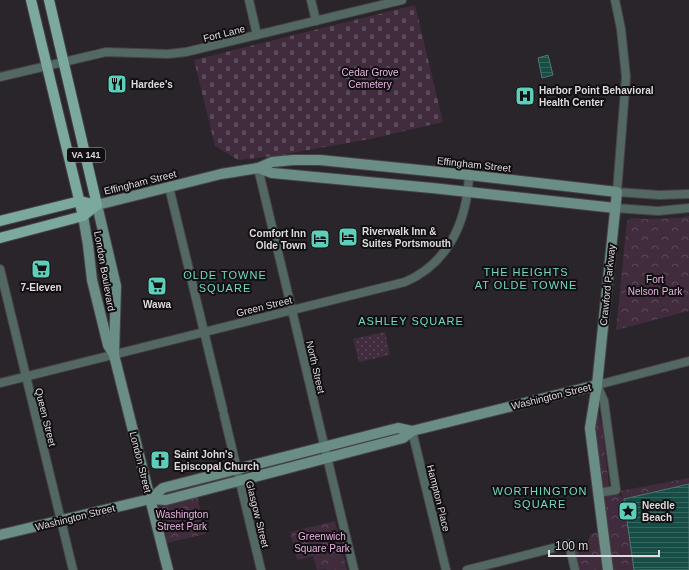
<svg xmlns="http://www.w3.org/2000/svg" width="689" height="570" font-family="Arial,sans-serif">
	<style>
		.cemetery { fill: url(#cemetery-stones) }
		.park { fill: url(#park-crowns) }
		.garden { fill: url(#garden-dots) }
		.water { fill: url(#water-rules); stroke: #527772 }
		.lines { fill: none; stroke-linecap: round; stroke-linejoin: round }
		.street-casing { stroke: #474247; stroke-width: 10 }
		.secondary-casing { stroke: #474247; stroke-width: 12 }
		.primary-casing { stroke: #474247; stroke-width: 12 }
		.street { stroke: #536863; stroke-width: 8 }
		.secondary { stroke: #6a8d85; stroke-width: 10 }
		.primary { stroke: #7ca99f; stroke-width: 10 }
		.labels { text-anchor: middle; stroke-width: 4; stroke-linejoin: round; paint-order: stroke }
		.shield { fill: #110f11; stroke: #a09da0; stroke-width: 1 }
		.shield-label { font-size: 9px; font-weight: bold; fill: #dedade }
		.street-label { font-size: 10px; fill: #dedade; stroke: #110f11 }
		.park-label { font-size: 10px; fill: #e9b2e2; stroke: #110f11 }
		.poi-label { font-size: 10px; font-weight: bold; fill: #dedade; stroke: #110f11; text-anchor: start }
		.neighbourhood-label { font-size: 11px; letter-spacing: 1px; fill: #73d9c5; stroke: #110f11 }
	</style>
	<defs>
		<pattern id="cemetery-stones" width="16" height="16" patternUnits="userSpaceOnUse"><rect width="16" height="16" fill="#402c3d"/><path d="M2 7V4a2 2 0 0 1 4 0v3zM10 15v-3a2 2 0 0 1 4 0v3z" fill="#5b4a59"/></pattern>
		<pattern id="park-crowns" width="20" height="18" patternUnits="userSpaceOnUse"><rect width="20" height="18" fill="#402c3d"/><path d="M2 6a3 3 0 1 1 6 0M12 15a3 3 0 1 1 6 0" fill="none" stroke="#5b4a59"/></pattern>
		<pattern id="garden-dots" width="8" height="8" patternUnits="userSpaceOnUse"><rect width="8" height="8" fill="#402c3d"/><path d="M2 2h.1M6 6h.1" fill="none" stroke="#5b4a59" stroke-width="1.8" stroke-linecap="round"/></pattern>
		<pattern id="water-rules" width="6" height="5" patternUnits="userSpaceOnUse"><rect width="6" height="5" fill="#164d44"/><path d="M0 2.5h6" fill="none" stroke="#37665f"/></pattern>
	</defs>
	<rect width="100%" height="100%" fill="#2a252a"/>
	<polygon class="cemetery" points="415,5 443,122 370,139 286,154 286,156 264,157 238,160 215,146 194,60"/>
	<g class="park">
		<polygon points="689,216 689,311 616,330 627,221 632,218 645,219 678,218"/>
		<polygon points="598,411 602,427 609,486 623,498 620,491 689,478 689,484 624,499 634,570 578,570 574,552 586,545 591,534 599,531 596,425"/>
		<polygon points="197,496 206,534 167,543 158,506"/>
		<polygon points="335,521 347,570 326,570 326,569 317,570 313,556 297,560 290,532"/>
	</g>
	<g class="garden">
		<polygon points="385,332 390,355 359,362 353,339"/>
		<polygon points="316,453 316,457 244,475 244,472"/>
		<polygon points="232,475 233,478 163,496 162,493"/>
	</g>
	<g class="water">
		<polygon points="548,55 553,75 542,78 538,58"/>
		<polygon points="689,484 689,570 634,570 624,499"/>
	</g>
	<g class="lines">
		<defs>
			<g id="street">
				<polyline points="249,0 257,35"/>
				<polyline points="311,0 316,21"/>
				<polyline points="615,0 621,29 626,77 617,192 659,195 689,194"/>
				<polyline points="0,77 106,52 168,54 186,52 402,0"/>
				<polyline points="258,168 354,570"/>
				<polyline points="169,187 223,410"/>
				<polyline points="615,208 658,211 689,208"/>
				<polyline points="0,269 73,570"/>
				<path d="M0,383L405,282C449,263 467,221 469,175"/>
				<polyline points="224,415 261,570"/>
				<polyline points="412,431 446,570"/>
				<polyline points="598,493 616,490 604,401 597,385 689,361"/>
				<polyline points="467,570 569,544 575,570"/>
			</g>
			<g id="secondary">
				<polyline points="258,168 272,173 432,188 615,208"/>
				<polyline points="83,216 88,245 92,280 108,345 113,353"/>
				<polyline points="150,499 163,488 398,428 412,431"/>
				<polyline points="0,535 150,499 166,500 403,438 412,431 597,385"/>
				<polyline points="168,570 114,355 116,286 97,205 221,174 258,168 272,162 293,160 320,160 469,175 617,192 597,385 590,428 608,570"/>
			</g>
			<g id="primary">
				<polyline points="31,0 83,216"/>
				<polyline points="49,0 97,205"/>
				<polyline points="0,221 80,201 97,205"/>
				<polyline points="0,238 83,216 97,205"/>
			</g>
		</defs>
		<use href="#street" class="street-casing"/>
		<use href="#secondary" class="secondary-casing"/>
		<use href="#primary" class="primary-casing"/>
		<use href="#street" class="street"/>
		<use href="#secondary" class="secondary"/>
		<use href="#primary" class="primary"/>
	</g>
	<defs>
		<symbol id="restaurant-square" viewBox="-11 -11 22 22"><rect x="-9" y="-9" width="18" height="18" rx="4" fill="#5dceb9" stroke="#110f11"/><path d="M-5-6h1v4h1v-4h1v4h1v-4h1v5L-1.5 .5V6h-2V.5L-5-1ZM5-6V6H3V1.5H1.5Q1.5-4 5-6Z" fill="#111"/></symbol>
		<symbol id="hospital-square" viewBox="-11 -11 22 22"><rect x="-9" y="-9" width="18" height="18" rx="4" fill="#5dceb9" stroke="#110f11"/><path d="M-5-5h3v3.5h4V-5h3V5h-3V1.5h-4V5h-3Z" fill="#111"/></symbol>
		<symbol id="hotel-square" viewBox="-11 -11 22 22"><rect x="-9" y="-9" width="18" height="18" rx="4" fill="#5dceb9" stroke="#110f11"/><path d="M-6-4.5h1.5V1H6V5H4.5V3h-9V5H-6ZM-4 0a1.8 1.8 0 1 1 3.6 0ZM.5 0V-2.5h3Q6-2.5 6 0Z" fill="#111"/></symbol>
		<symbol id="supermarket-square" viewBox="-11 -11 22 22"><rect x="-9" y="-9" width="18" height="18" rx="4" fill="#5dceb9" stroke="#110f11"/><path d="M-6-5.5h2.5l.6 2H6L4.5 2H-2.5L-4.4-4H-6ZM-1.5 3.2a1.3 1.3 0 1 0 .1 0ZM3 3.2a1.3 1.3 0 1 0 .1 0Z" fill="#111"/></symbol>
		<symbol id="church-square" viewBox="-11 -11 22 22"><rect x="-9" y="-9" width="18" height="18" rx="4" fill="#5dceb9" stroke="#110f11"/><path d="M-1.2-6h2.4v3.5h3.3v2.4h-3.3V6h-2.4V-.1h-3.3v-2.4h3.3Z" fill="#111"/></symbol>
		<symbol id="sight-square" viewBox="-11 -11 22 22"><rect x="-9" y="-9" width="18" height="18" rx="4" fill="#5dceb9" stroke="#110f11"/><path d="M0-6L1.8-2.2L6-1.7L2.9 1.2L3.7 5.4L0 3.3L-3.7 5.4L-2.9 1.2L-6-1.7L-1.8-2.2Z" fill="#111"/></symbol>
	</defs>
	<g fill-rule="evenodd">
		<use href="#restaurant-square" x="106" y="73" width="22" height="22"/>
		<use href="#hospital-square" x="514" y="85" width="22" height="22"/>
		<use href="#hotel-square" x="337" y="226" width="22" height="22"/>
		<use href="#hotel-square" x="309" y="228" width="22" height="22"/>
		<use href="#supermarket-square" x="30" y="258" width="22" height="22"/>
		<use href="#supermarket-square" x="146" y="275" width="22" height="22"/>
		<use href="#church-square" x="149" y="449" width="22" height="22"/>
		<use href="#sight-square" x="617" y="500" width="22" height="22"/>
	</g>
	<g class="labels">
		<rect class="shield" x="67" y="148" width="38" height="14" rx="3"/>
		<g class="shield-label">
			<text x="86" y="158">VA 141</text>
		</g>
		<g class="street-label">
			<text transform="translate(224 33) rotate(-14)" y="4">Fort Lane</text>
			<text transform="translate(474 164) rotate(6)" y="4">Effingham Street</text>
			<text transform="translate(140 182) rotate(-14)" y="4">Effingham Street</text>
			<text transform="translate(105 271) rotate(80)" y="4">London Boulevard</text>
			<text transform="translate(607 285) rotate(-84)" y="4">Crawford Parkway</text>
			<text transform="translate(264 306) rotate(-14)" y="4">Green Street</text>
			<text transform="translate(316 367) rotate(77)" y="4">North Street</text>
			<text transform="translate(551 396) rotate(-14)" y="4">Washington Street</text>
			<text transform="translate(46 417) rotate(76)" y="4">Queen Street</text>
			<text transform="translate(141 462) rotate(76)" y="4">London Street</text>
			<text transform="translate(439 498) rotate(76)" y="4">Hampton Place</text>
			<text transform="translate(258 514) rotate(76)" y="4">Glasgow Street</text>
			<text transform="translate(75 517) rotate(-14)" y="4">Washington Street</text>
		</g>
		<g class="park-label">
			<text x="370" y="76">Cedar Grove<tspan x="370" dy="12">Cemetery</tspan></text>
			<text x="655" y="283">Fort<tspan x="655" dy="12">Nelson Park</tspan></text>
			<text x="182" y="518">Washington<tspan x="182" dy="12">Street Park</tspan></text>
			<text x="322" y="540">Greenwich<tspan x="322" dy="12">Square Park</tspan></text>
		</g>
		<g class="poi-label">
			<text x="131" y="88">Hardee's</text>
			<text x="539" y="94">Harbor Point Behavioral<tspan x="539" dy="12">Health Center</tspan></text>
			<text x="362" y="235">Riverwalk Inn &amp;<tspan x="362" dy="12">Suites Portsmouth</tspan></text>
			<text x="306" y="237" text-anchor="end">Comfort Inn<tspan x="306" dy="12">Olde Town</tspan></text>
			<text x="41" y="291" text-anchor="middle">7-Eleven</text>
			<text x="157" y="308" text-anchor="middle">Wawa</text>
			<text x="174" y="458">Saint John's<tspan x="174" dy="12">Episcopal Church</tspan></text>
			<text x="642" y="509">Needle<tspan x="642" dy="12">Beach</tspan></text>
		</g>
		<g class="neighbourhood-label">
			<text x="526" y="276">THE HEIGHTS<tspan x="526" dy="13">AT OLDE TOWNE</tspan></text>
			<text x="225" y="279">OLDE TOWNE<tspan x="225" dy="13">SQUARE</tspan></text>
			<text x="411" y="325">ASHLEY SQUARE</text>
			<text x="540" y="495">WORTHINGTON<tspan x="540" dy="13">SQUARE</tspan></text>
		</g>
	</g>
	<path d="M549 550v6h110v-6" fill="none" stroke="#dedade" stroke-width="2"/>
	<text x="555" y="550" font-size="12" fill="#dedade" stroke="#110f11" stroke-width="3" paint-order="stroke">100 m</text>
</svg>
